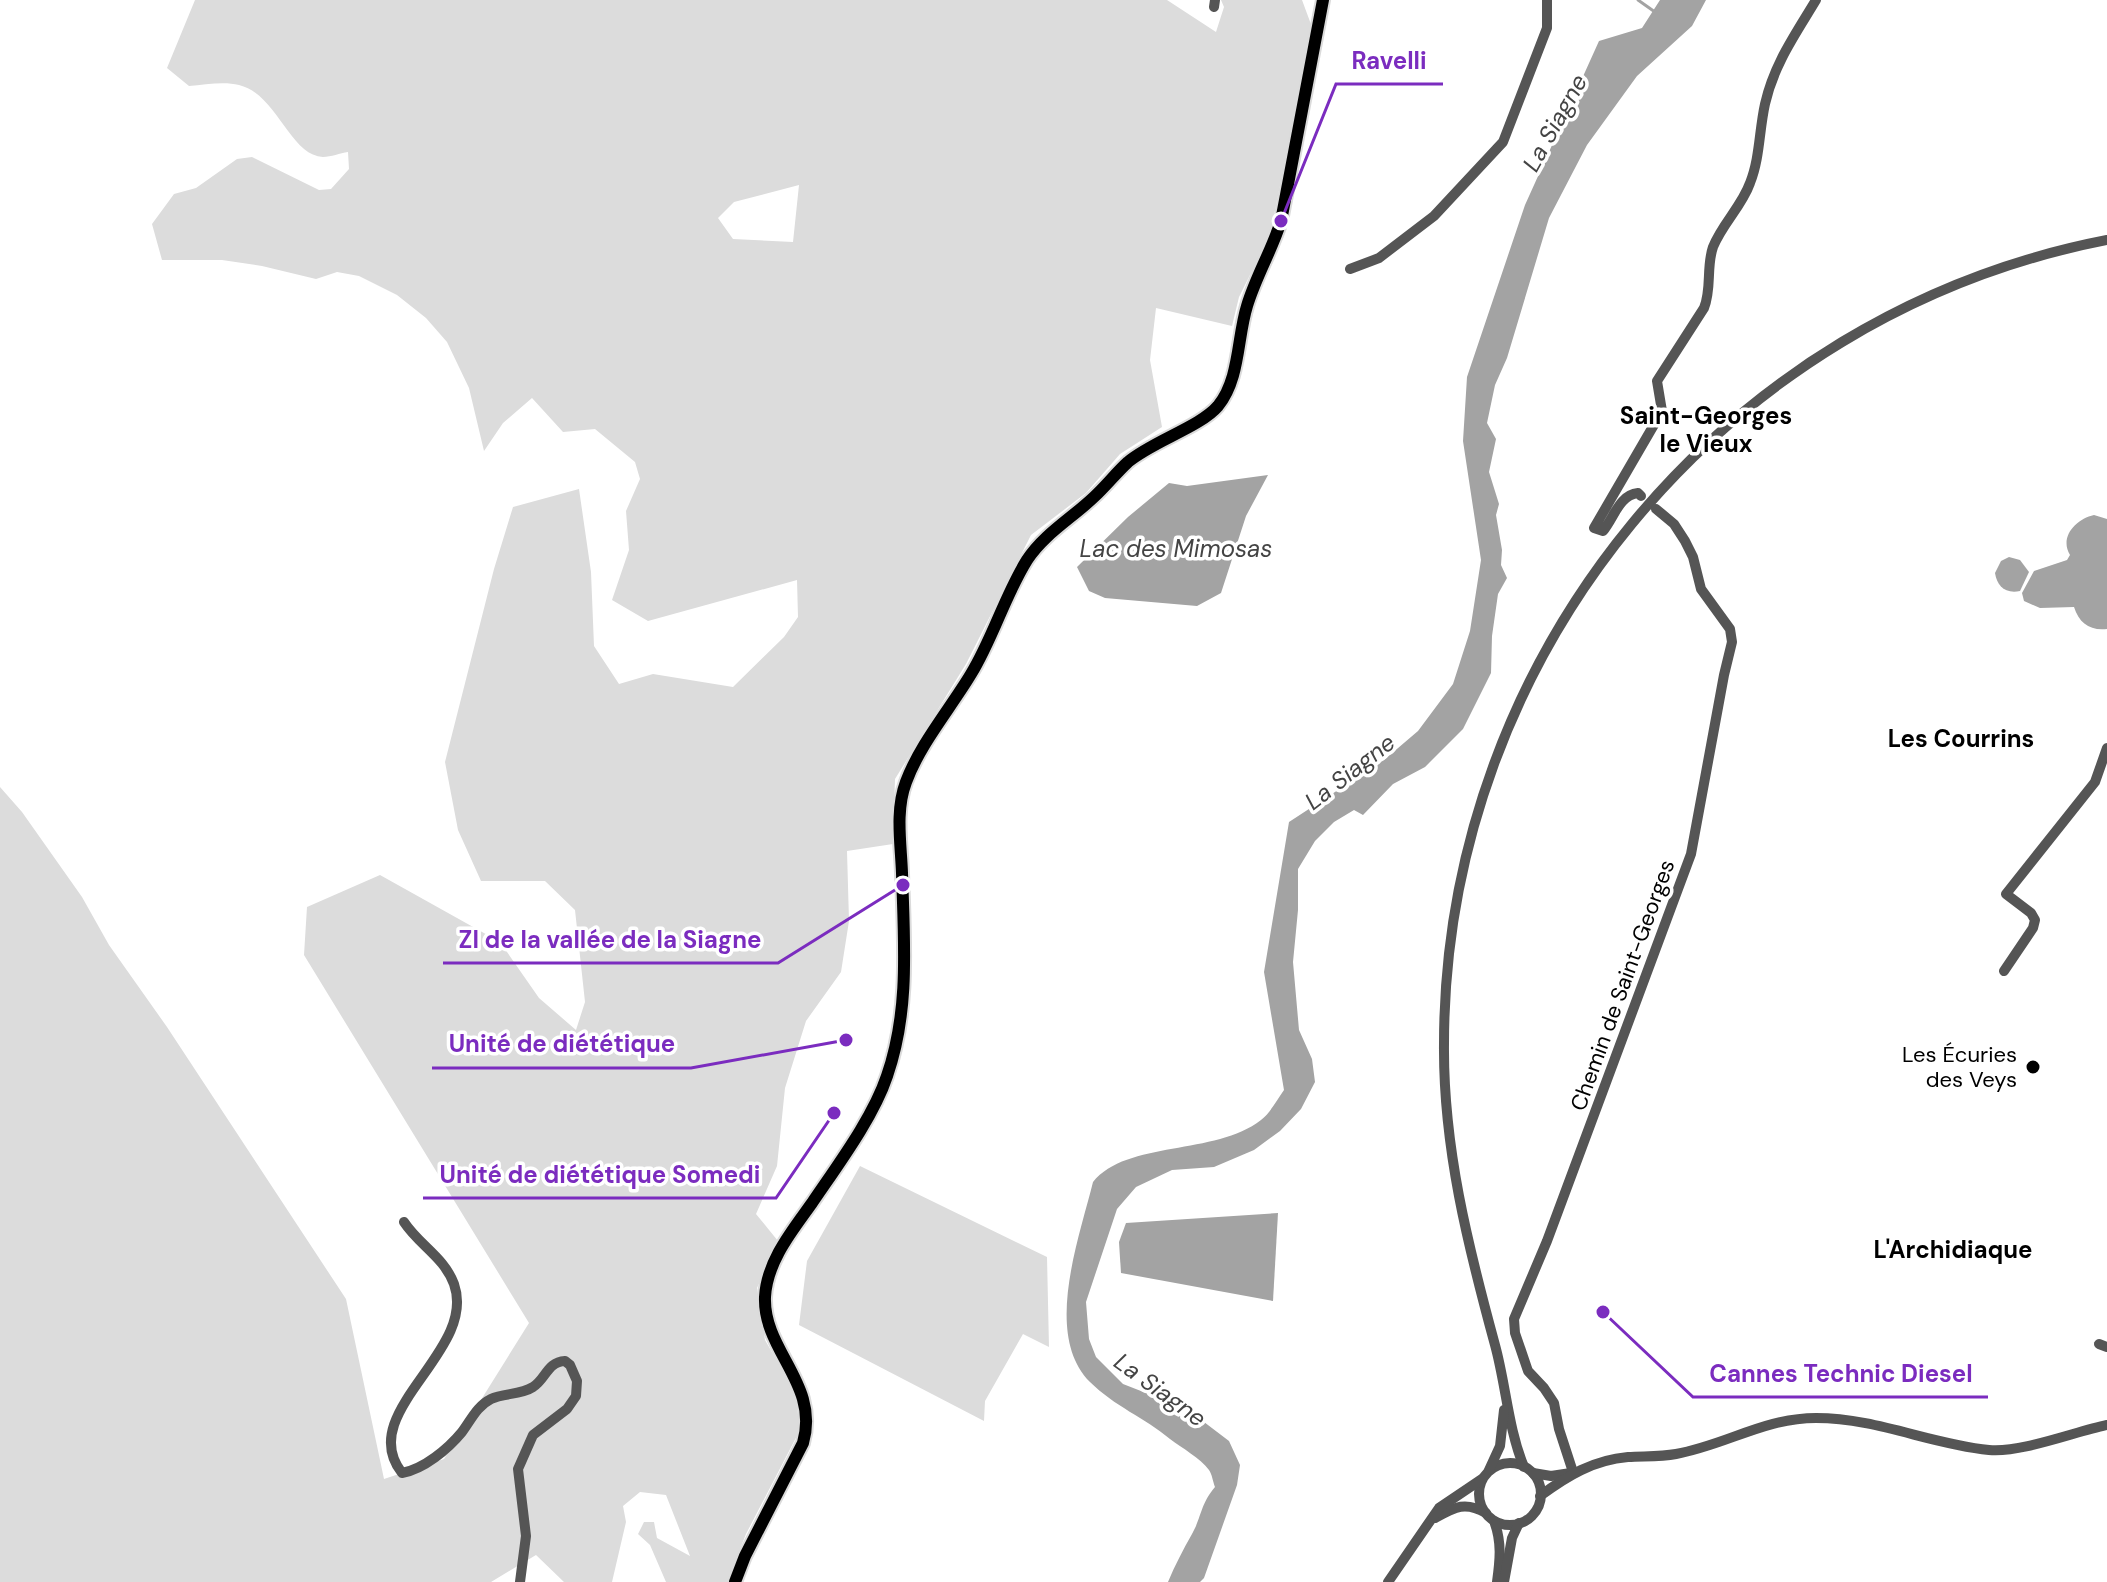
<svg xmlns="http://www.w3.org/2000/svg" width="2107" height="1582" font-family="'DM Sans',sans-serif">
	<style>
		.green { fill: #dcdcdc; fill-rule: evenodd }
		.water { fill: #a3a3a3 }
		.lines { fill: none; stroke-linecap: round; stroke-linejoin: round }
		.stream { stroke: #a3a3a3; stroke-width: 3 }
		.major-casing { stroke: #dbdbdb; stroke-width: 16 }
		.minor { stroke: #555; stroke-width: 10 }
		.major { stroke: #000; stroke-width: 12 }
		.poi-dot { fill: #000; stroke: #fff; stroke-width: 3 }
		.labels { text-anchor: middle; stroke-width: 7; stroke-linejoin: round; paint-order: stroke }
		.street-label { font-size: 22px; fill: #000; stroke: #fff }
		.poi-label { font-size: 22px; fill: #000; stroke: #fff; text-anchor: end }
		.water-label { font-size: 24px; font-style: italic; fill: #444; stroke: #fff }
		.neighbourhood-label { font-size: 24px; font-weight: bold; fill: #000; stroke: #fff }
		.leader { fill: none; stroke: #7b2cbf; stroke-width: 3 }
		.callout-dot { fill: #7b2cbf; stroke: #fff; stroke-width: 3 }
		.callout-label { font-size: 24px; text-anchor: middle; font-weight: bold; fill: #7b2cbf; stroke: #fff; stroke-width: 7; stroke-linejoin: round; paint-order: stroke }
	</style>
	<rect width="100%" height="100%" fill="#fff"/>
	<g class="green">
		<path d="M195,0H1167L1216,32L1224,7L1221,0H1302L1312,27L1270,235L1239,297L1232,326L1156,308L1150,360L1162,427L1120,454L1086,493L1031,535L966,664L895,779L893,844L847,851L849,921L841,972L806,1021L785,1088L777,1166L756,1214L778,1241L757,1288L765,1340L795,1392L800,1430L746,1534L727,1582H666L650,1545L638,1534L644,1522H654L657,1538L690,1556L666,1495L640,1492L623,1506L626,1522L612,1582H564L536,1555L491,1582H0V787L22,812L82,897L109,945L167,1027L346,1299L384,1479L444,1459L529,1323L304,955L307,907L380,875L500,942L539,998L576,1030L585,1002L575,910L545,881H481L458,830L445,762L494,569L513,507L579,489L591,572L594,646L619,684L653,674L733,687L784,637L798,617L797,580L648,621L612,600L629,550L626,511L640,479L635,462L595,429L563,432L532,398L503,423L484,451L469,388L447,342L426,318L397,295L359,276L337,272L316,279L262,266L222,260H162L152,224L174,194L196,188L237,159L252,157L319,190L331,189L349,169L348,152C340,153 331,157 323,157C290,156 277,94 239,85C223,81 205,85 189,86L167,68ZM799,185L793,242L733,239L718,218L734,202Z"/>
		<polygon points="860,1166 1047,1257 1049,1347 1023,1334 985,1401 984,1421 799,1325 807,1261"/>
	</g>
	<g class="water">
		<path d="M1660,0H1706L1692,26L1637,76L1587,145L1549,218L1507,358L1495,385L1487,423L1496,439L1489,472L1499,504L1496,515L1502,550L1501,565L1507,578L1498,594L1492,636L1491,673L1463,729L1425,767L1393,784L1363,815L1354,810L1334,822L1315,841L1298,869V910L1293,962L1299,1030L1312,1059L1315,1082L1301,1109L1280,1131L1254,1150L1214,1167L1172,1170L1136,1187L1117,1209L1086,1302L1089,1339L1096,1357L1123,1384L1164,1400L1204,1422L1229,1441L1240,1465L1237,1485L1204,1578L1200,1582H1168C1175,1565 1183,1550 1192,1534C1202,1516 1200,1505 1215,1487C1213,1482 1212,1474 1209,1470C1200,1458 1182,1448 1170,1439C1145,1418 1114,1406 1090,1382C1043,1335 1079,1239 1093,1182C1127,1140 1215,1156 1261,1120C1270,1113 1277,1100 1284,1090L1264,972L1289,822L1384,760L1418,731L1453,684L1470,631L1481,560L1463,441L1467,377L1525,205L1599,41L1642,28Z"/>
		<polygon points="1268,475 1246,516 1221,593 1197,606 1105,598 1089,591 1077,567 1128,517 1169,483 1187,486"/>
		<path d="M2094,515L2107,519V629C2090,631 2079,623 2074,607L2040,608L2024,601L2022,593L2034,571L2067,560L2070,555C2059,537 2076,519 2094,515Z"/>
		<path d="M2009,557L2020,560L2029,572L2020,591C2005,594 1997,586 1995,573L2001,561Z"/>
		<polygon points="1278,1213 1273,1301 1121,1273 1119,1242 1126,1223"/>
	</g>
	<g class="lines">
		<polyline class="stream" points="1638,0 1655,12"/>
		<defs>
			<path id="major" d="M735,1582L745,1556L803,1443C820,1384 763,1351 765,1297C767,1261 792,1231 812,1203C837,1166 873,1118 887,1076C910,1010 904,942 902,873C901,844 895,811 906,782C920,744 950,709 971,674C993,638 1005,595 1027,560C1044,534 1072,518 1094,497C1106,486 1116,473 1128,462C1153,441 1200,427 1218,406C1240,379 1237,338 1247,306C1256,276 1272,250 1281,221L1323,0"/>
		</defs>
		<use href="#major" class="major-casing"/>
		<g class="minor">
			<polyline points="1214,7 1215,0"/>
			<polyline points="1350,269 1379,258 1434,216 1503,142 1547,28 1547,0"/>
			<path d="M1641,496L1638,493C1619,495 1614,518 1603,531L1594,528L1662,411L1657,381L1704,308C1712,289 1706,267 1713,247C1722,224 1742,206 1750,183C1760,158 1759,131 1765,104C1774,64 1795,35 1816,0"/>
			<polyline points="2004,971 2033,928 2035,920 2031,913 2006,894 2095,782 2107,748"/>
			<path d="M404,1222C419,1245 444,1257 454,1284C478,1352 354,1412 402,1473C424,1469 448,1449 462,1432C471,1420 477,1406 491,1399C503,1393 521,1395 533,1387C546,1379 547,1362 565,1361L570,1365L577,1381L576,1396L567,1409L533,1435L518,1469L526,1536L520,1582"/>
			<polyline points="2099,1344 2107,1347"/>
			<circle cx="1510" cy="1494" r="31"/>
			<path d="M1524,1467C1508,1428 1506,1385 1495,1345C1468,1246 1443,1147 1444,1044C1444,655 1724,314 2107,240"/>
			<polyline points="1489,1470 1500,1446 1504,1410"/>
			<polyline points="1573,1472 1559,1429 1554,1403 1544,1388 1528,1371 1515,1333 1514,1319 1547,1241 1691,854 1724,675 1732,642 1730,629 1701,589 1693,557 1685,541 1674,524 1656,509"/>
			<polyline points="1533,1473 1551,1476 1571,1473"/>
			<path d="M1540,1496C1567,1476 1593,1460 1628,1457C1644,1456 1660,1457 1676,1454C1726,1445 1764,1418 1816,1418C1876,1418 1930,1444 1989,1450C2021,1453 2074,1432 2107,1425"/>
			<path d="M1435,1518C1455,1507 1465,1501 1486,1513"/>
			<path d="M1494,1521C1502,1542 1500,1560 1497,1582"/>
			<polyline points="1388,1582 1439,1508 1482,1479"/>
			<polyline points="1504,1582 1512,1538 1519,1523"/>
		</g>
		<use href="#major" class="major"/>
	</g>
	<circle class="poi-dot" cx="2033" cy="1067" r="8"/>
	<g class="labels">
		<g class="street-label">
			<text transform="translate(1622 985) rotate(-70)" y="8">Chemin de Saint-Georges</text>
		</g>
		<g class="poi-label">
			<text x="2017" y="1062">Les Écuries<tspan x="2017" dy="25">des Veys</tspan></text>
		</g>
		<g class="water-label">
			<text transform="translate(1555 123) rotate(-61)" y="8">La Siagne</text>
			<text x="1176" y="557">Lac des Mimosas</text>
			<text transform="translate(1350 772) rotate(-38)" y="8">La Siagne</text>
			<text transform="translate(1160 1390) rotate(36)" y="8">La Siagne</text>
		</g>
		<g class="neighbourhood-label">
			<text x="1706" y="424">Saint-Georges<tspan x="1706" dy="28">le Vieux</tspan></text>
			<text x="1961" y="747">Les Courrins</text>
			<text x="1953" y="1258">L'Archidiaque</text>
		</g>
	</g>
	<path class="leader" d="M1281 221L1336 84H1443M903 885L778 963H443M846 1040L691 1068H432M834 1113L776 1198H423M1603 1312L1693 1397H1988"/>
	<g class="callout-dot">
		<circle cx="1281" cy="221" r="8"/>
		<circle cx="903" cy="885" r="8"/>
		<circle cx="846" cy="1040" r="8"/>
		<circle cx="834" cy="1113" r="8"/>
		<circle cx="1603" cy="1312" r="8"/>
	</g>
	<g class="callout-label">
		<text x="1389" y="69">Ravelli</text>
		<text x="610" y="948">ZI de la vallée de la Siagne</text>
		<text x="562" y="1052">Unité de diététique</text>
		<text x="600" y="1183">Unité de diététique Somedi</text>
		<text x="1841" y="1382">Cannes Technic Diesel</text>
	</g>
</svg>
